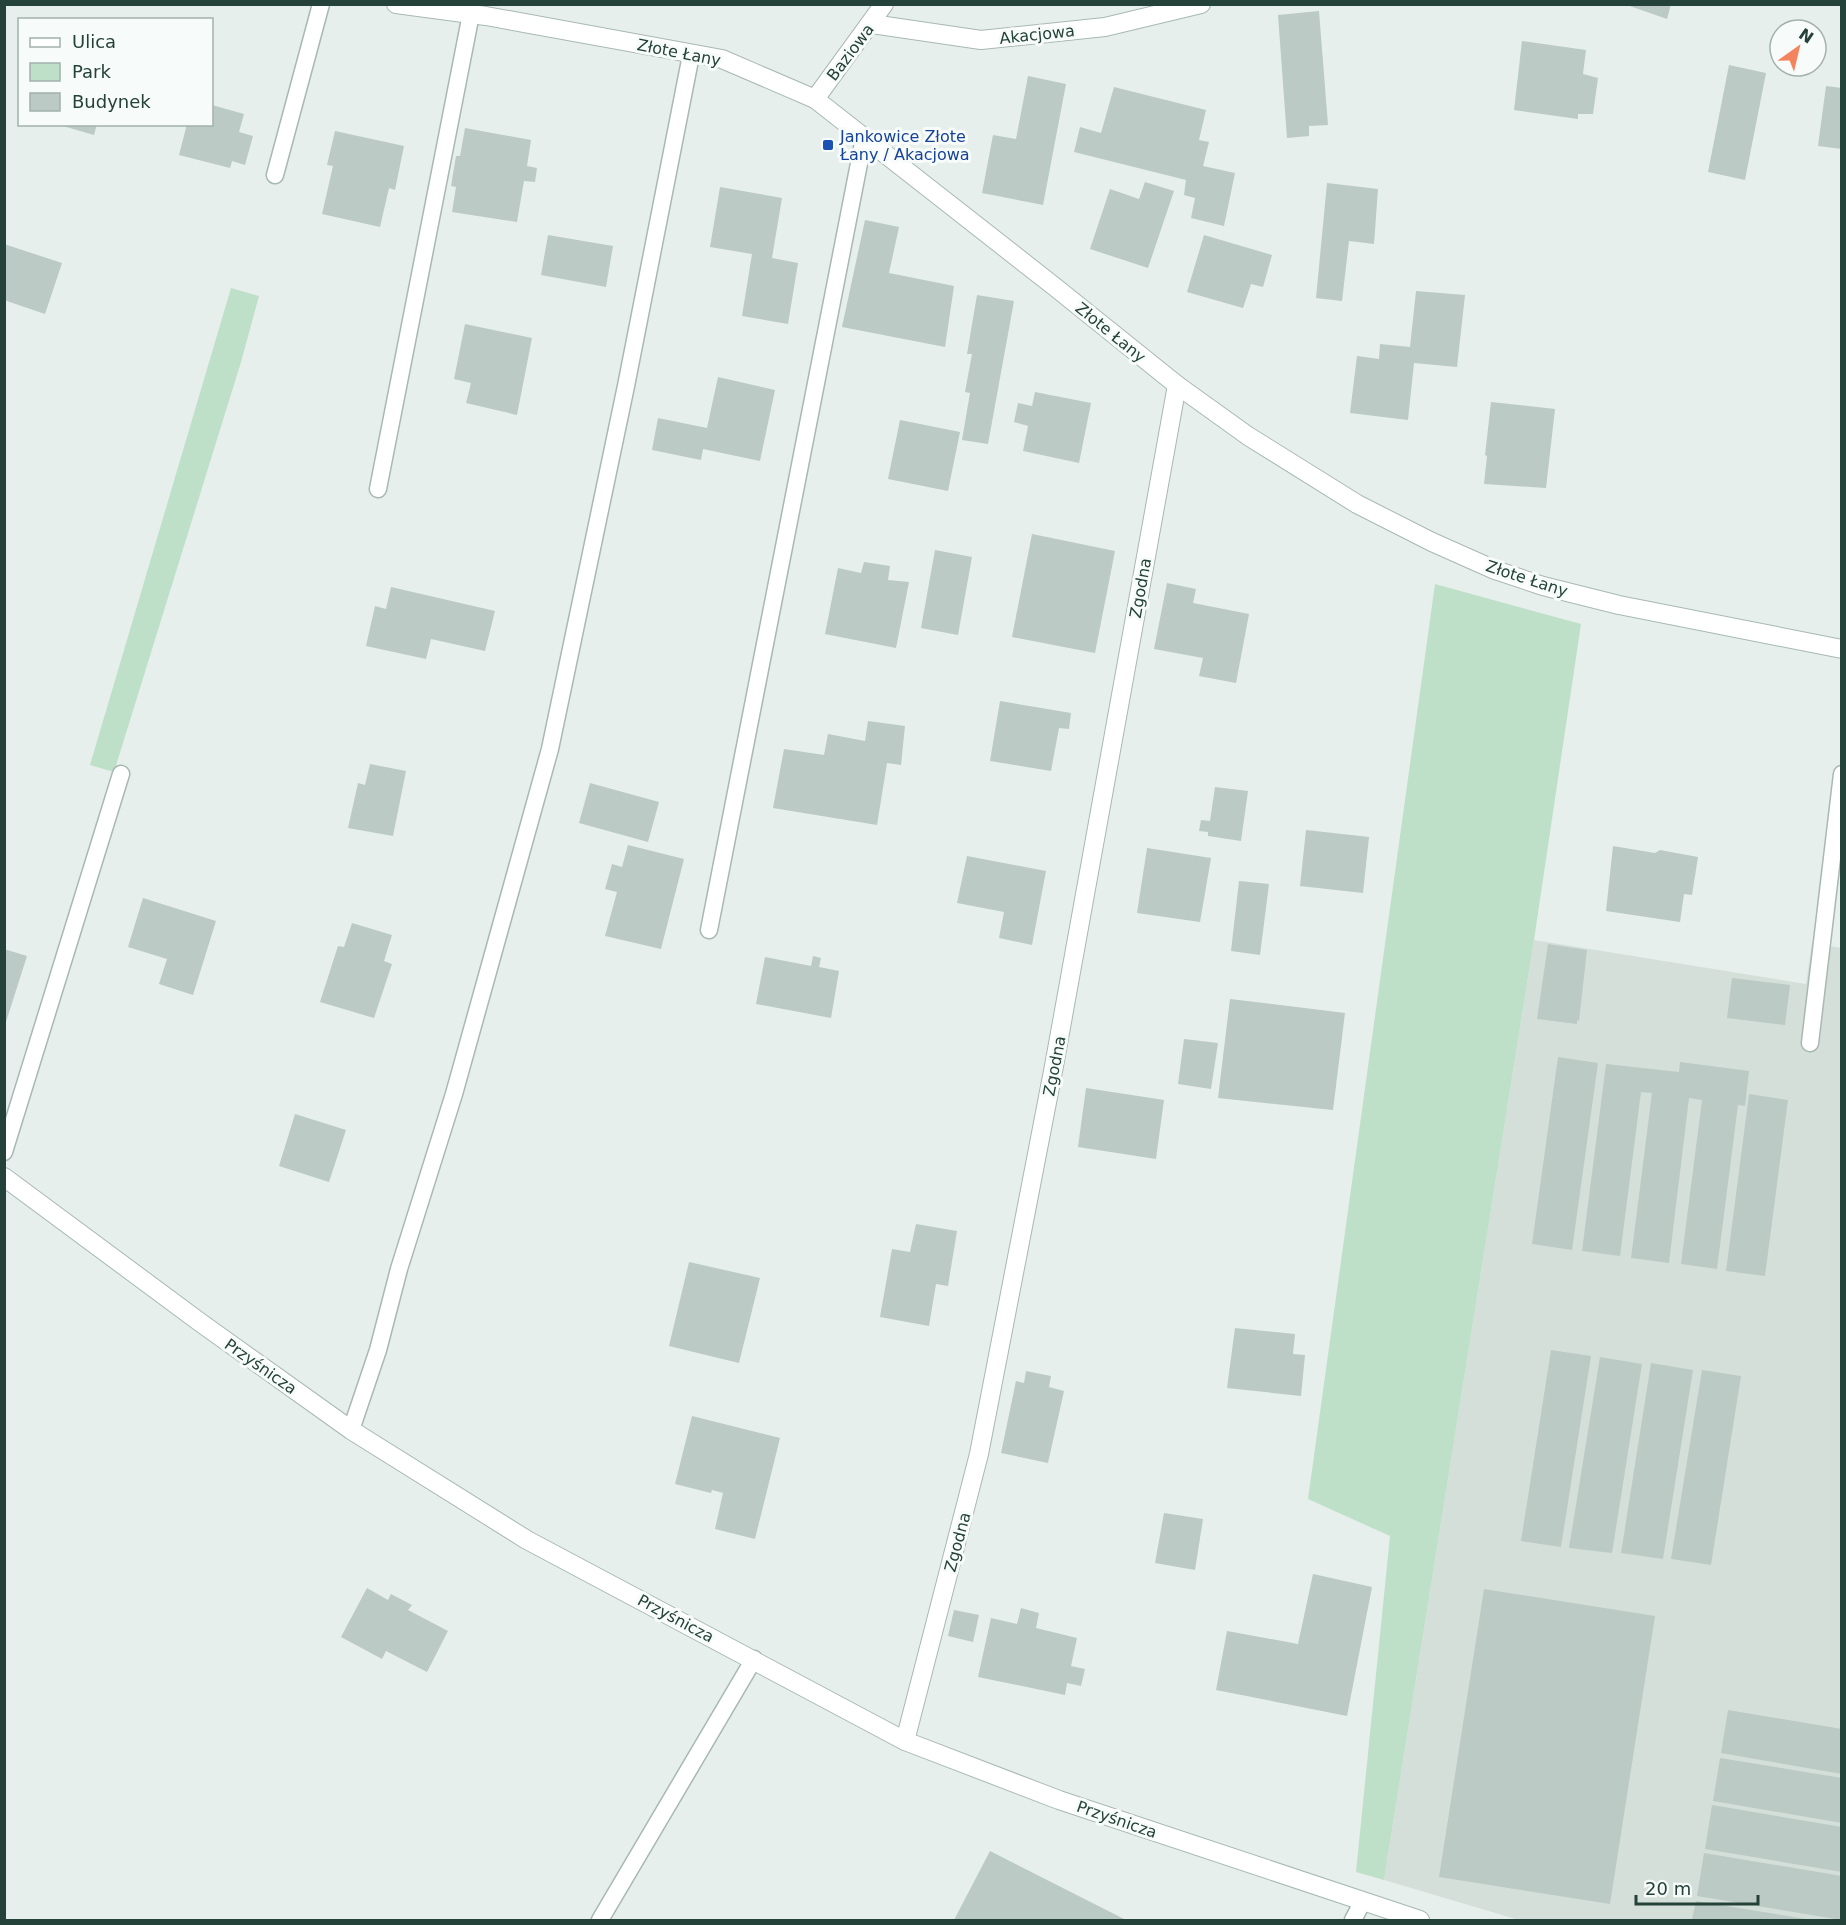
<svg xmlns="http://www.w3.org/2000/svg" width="1846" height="1925" font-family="'DejaVu Sans',sans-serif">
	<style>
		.built { fill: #d4dfda }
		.green { fill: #bfe0c8 }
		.building { fill: #bbcac4 }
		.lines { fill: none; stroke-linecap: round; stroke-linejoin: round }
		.service-casing { stroke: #a8b8b2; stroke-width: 19 }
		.minor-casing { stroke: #a8b8b2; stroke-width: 20 }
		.tertiary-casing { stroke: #a8b8b2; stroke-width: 20 }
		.service { stroke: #fff; stroke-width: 16 }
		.minor { stroke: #fff; stroke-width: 18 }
		.tertiary { stroke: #fff; stroke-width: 18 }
		.transit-dot { fill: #1a4fb4; stroke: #f7fbf9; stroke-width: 2 }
		.labels { text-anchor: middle; stroke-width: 6; stroke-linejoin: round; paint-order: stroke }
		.street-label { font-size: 16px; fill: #24423a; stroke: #f7fbf9 }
		.transit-label { font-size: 16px; fill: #164399; stroke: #f7fbf9; text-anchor: start }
	</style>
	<rect width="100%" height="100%" fill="#e6efeb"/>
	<polygon class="built" points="1534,940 1806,984 1812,943 1841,948 1841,1920 1519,1920 1384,1880"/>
	<g class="green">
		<polygon points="231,288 259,296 241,362 114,772 90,765"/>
		<polygon points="1435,584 1581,624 1534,940 1384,1880 1356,1872 1390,1536 1308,1499"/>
	</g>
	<g class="building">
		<polygon points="1624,4 1671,4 1667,19"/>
		<polygon points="1319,11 1328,125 1309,126 1309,136 1287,138 1278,15"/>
		<polygon points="1522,41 1586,50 1583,74 1598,78 1593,114 1578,114 1578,119 1514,110"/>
		<polygon points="1729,65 1766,73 1745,180 1708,172"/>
		<polygon points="1028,76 1066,84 1043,205 982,193 993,135 1016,139"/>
		<polygon points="1826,86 1842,88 1842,149 1818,146"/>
		<polygon points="1114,87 1206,110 1199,140 1209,142 1203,166 1235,173 1224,226 1191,218 1195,198 1184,195 1186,180 1074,152 1080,127 1101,133"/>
		<polygon points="212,105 244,114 239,132 253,136 245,165 232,161 230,168 179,155 187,124 212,124"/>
		<polygon points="56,124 97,124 94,135"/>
		<polygon points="465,128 531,140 527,166 537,168 535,182 524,181 517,222 452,212 456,187 451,186 456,156 460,156"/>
		<polygon points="335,131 404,146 395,190 389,188 380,227 322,214 333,166 327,165"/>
		<polygon points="1145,182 1174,191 1148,268 1090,249 1110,189 1139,199"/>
		<polygon points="1327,183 1378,189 1374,244 1349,241 1342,301 1316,298"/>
		<polygon points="720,187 782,198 772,258 798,263 788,324 742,316 752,254 710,247"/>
		<polygon points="865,220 899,227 889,273 954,286 945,347 842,327"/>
		<polygon points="548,235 613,246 606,287 541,275"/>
		<polygon points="1204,235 1272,255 1263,287 1251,284 1243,308 1187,292"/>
		<polygon points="4,244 62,263 45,314 4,300"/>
		<polygon points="1416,291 1465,295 1457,367 1414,363 1408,420 1350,413 1357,356 1379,359 1380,344 1410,347"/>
		<polygon points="977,295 1014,301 988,444 962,440 970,393 965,392 972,354 967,354"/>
		<polygon points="465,324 532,338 517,415 466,403 471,383 454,379"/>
		<polygon points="718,377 775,390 760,461 703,449 701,460 652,450 658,418 707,428"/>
		<polygon points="1035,392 1091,403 1079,463 1023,451 1028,426 1014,422 1018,403 1032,406"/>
		<polygon points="1491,402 1555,409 1546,488 1484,484 1487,456 1485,455"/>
		<polygon points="900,420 960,432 948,491 888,479"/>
		<polygon points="1032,534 1115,551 1095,653 1012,637"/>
		<polygon points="935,550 972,557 958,635 921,628"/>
		<polygon points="864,562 890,566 888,580 909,582 896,648 825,634 838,568 861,573"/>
		<polygon points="1167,583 1196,589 1193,603 1249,614 1236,683 1199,676 1203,658 1154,649"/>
		<polygon points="391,587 495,611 485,651 431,639 426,659 366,646 375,606 386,609"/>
		<polygon points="1000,701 1071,713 1069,729 1059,728 1051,771 990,761"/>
		<polygon points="868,721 905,726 901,765 887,763 877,825 773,808 784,749 824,755 828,734 865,741"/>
		<polygon points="370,764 406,771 393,836 348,828 358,783 365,785"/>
		<polygon points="590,783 659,802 648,842 579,823"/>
		<polygon points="1215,787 1248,791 1241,841 1208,836 1208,832 1199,831 1201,820 1210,821"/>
		<polygon points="1306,830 1369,837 1363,893 1300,886"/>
		<polygon points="628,845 684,859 661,949 605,936 617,892 605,889 612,864 622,867"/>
		<polygon points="1613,846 1655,853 1660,850 1698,857 1692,895 1684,894 1680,922 1606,911"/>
		<polygon points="1147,848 1211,858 1200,922 1137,913"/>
		<polygon points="967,856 1046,871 1032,945 999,938 1004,912 957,903"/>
		<polygon points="1239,881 1269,884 1260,955 1231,951"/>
		<polygon points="143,898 216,921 193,995 159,984 167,959 128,947"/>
		<polygon points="352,923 392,935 384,961 392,964 374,1018 320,1002 338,946 344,947"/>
		<polygon points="1548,944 1587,950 1579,1021 1577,1020 1577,1024 1537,1019"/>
		<polygon points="4,949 27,956 5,1025 4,1025"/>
		<polygon points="813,956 821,958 819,967 839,971 831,1018 756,1004 765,957 811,966"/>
		<polygon points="1732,978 1790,985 1785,1025 1727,1018"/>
		<polygon points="1230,999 1345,1013 1333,1110 1218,1098"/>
		<polygon points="1184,1039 1218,1043 1211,1089 1178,1084"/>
		<polygon points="1558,1057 1598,1063 1572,1250 1532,1244"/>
		<polygon points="1680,1062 1749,1071 1745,1106 1738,1105 1717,1269 1681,1264 1702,1100 1689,1098 1669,1263 1631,1258 1652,1093 1641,1092 1620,1256 1582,1251 1606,1064 1679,1072"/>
		<polygon points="1086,1088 1164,1100 1156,1159 1078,1147"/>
		<polygon points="1749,1094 1788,1100 1765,1276 1726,1271"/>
		<polygon points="295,1114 346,1130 329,1182 279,1166"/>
		<polygon points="916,1224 957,1231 948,1286 936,1284 929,1326 880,1317 892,1249 910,1252"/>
		<polygon points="689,1262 760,1278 739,1363 669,1346"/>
		<polygon points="1235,1328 1295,1334 1293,1354 1305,1355 1301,1396 1227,1388"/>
		<polygon points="1551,1350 1591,1356 1561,1547 1521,1541"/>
		<polygon points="1600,1357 1642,1364 1612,1553 1569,1548"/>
		<polygon points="1651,1363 1693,1370 1663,1559 1621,1553"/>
		<polygon points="1702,1370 1741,1376 1711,1565 1671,1559"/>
		<polygon points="1026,1371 1051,1376 1049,1387 1064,1391 1048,1463 1001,1453 1016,1381 1024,1383"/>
		<polygon points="692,1416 780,1438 755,1539 715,1529 723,1493 712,1490 711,1493 675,1484"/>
		<polygon points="1164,1513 1203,1519 1195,1570 1155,1563"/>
		<polygon points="1313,1574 1372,1587 1347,1716 1216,1690 1227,1631 1298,1644"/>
		<polygon points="367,1588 388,1600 391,1594 412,1605 408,1610 448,1631 427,1672 386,1651 382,1659 341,1637"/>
		<polygon points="1484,1589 1655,1616 1610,1904 1439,1877"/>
		<polygon points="1021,1608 1039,1613 1036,1628 1077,1638 1071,1666 1085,1669 1081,1686 1067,1683 1065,1695 978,1677 991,1618 1017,1624"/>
		<polygon points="954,1610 979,1615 973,1642 948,1636"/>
		<polygon points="1728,1710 1842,1729 1842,1774 1721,1753"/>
		<polygon points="1720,1758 1842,1778 1842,1823 1713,1801"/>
		<polygon points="1712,1805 1842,1827 1842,1872 1705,1849"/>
		<polygon points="990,1851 1126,1920 954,1920"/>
		<polygon points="1704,1853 1842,1876 1842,1920 1697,1896"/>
		<polygon points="1696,1901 1806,1919 1805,1920 1692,1920"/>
	</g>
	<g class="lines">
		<defs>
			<g id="service">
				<polyline points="275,175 321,4"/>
				<polyline points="378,489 471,14"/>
				<polyline points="709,930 864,138"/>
				<polyline points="1810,1043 1842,774"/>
				<polyline points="4,1152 121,774"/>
				<polyline points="351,1430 378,1350 399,1269 454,1094 550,749 626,386 691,55"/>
				<polyline points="600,1920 754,1659"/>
				<polyline points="1353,1920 1363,1901"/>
			</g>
			<g id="minor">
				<polyline points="872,24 981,40 1105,27 1201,4"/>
				<polyline points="815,99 884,4"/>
				<polyline points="4,1177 201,1323 351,1430 527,1540 905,1741 1059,1800 1420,1920"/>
				<polyline points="905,1741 979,1454 1054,1066 1177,385"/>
			</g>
			<polyline id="tertiary" points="396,4 486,16 722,59 815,99 1055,287 1177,385 1248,436 1357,504 1432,542 1495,570 1543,586 1619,605 1842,649"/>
		</defs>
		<use href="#service" class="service-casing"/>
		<use href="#minor" class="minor-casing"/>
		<use href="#tertiary" class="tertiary-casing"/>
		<use href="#service" class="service"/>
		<use href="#minor" class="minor"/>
		<use href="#tertiary" class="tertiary"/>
	</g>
	<rect class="transit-dot" x="822" y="139" width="12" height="12" rx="3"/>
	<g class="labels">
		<g class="street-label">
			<text transform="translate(1037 34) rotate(-6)" y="6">Akacjowa</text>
			<text transform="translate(679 52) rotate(11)" y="6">Złote Łany</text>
			<text transform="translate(850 52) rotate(-53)" y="6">Baziowa</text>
			<text transform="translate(1111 332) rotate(39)" y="6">Złote Łany</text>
			<text transform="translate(1527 578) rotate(18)" y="6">Złote Łany</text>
			<text transform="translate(1140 588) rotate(-80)" y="6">Zgodna</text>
			<text transform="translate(1054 1066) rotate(-79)" y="6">Zgodna</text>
			<text transform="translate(261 1366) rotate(35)" y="6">Przyśnicza</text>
			<text transform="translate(957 1542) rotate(-75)" y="6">Zgodna</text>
			<text transform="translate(676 1618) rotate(28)" y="6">Przyśnicza</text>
			<text transform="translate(1117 1819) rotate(19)" y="6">Przyśnicza</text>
		</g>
		<g class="transit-label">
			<text x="840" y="142">Jankowice Złote<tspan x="840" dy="18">Łany / Akacjowa</tspan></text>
		</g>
	</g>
	<rect width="1846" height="1925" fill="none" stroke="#24423a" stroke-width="12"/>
	<rect x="18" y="18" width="195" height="108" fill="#f7fbf9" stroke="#a3b1ad" stroke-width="1.5"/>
	<rect x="30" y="38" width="30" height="9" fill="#ffffff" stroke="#a3b1ad" stroke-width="1.5"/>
	<text x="72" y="48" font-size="18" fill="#24423a">Ulica</text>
	<rect x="30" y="63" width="30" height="18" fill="#bfe0c8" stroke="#a3b1ad" stroke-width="1.5"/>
	<text x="72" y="78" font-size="18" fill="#24423a">Park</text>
	<rect x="30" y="93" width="30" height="18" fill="#bbcac4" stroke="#a3b1ad" stroke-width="1.5"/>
	<text x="72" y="108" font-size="18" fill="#24423a">Budynek</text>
	<g transform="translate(1798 48) rotate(34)"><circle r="28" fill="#f7fbf9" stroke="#a3b1ad" stroke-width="1.5"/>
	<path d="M0-4.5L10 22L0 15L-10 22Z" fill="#f4845f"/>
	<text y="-9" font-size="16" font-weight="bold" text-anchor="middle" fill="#24423a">N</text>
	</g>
	<path d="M1636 1895v9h122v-9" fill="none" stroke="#24423a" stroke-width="3"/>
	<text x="1645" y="1895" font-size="18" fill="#24423a" stroke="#f7fbf9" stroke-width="4.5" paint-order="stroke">20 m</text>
</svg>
